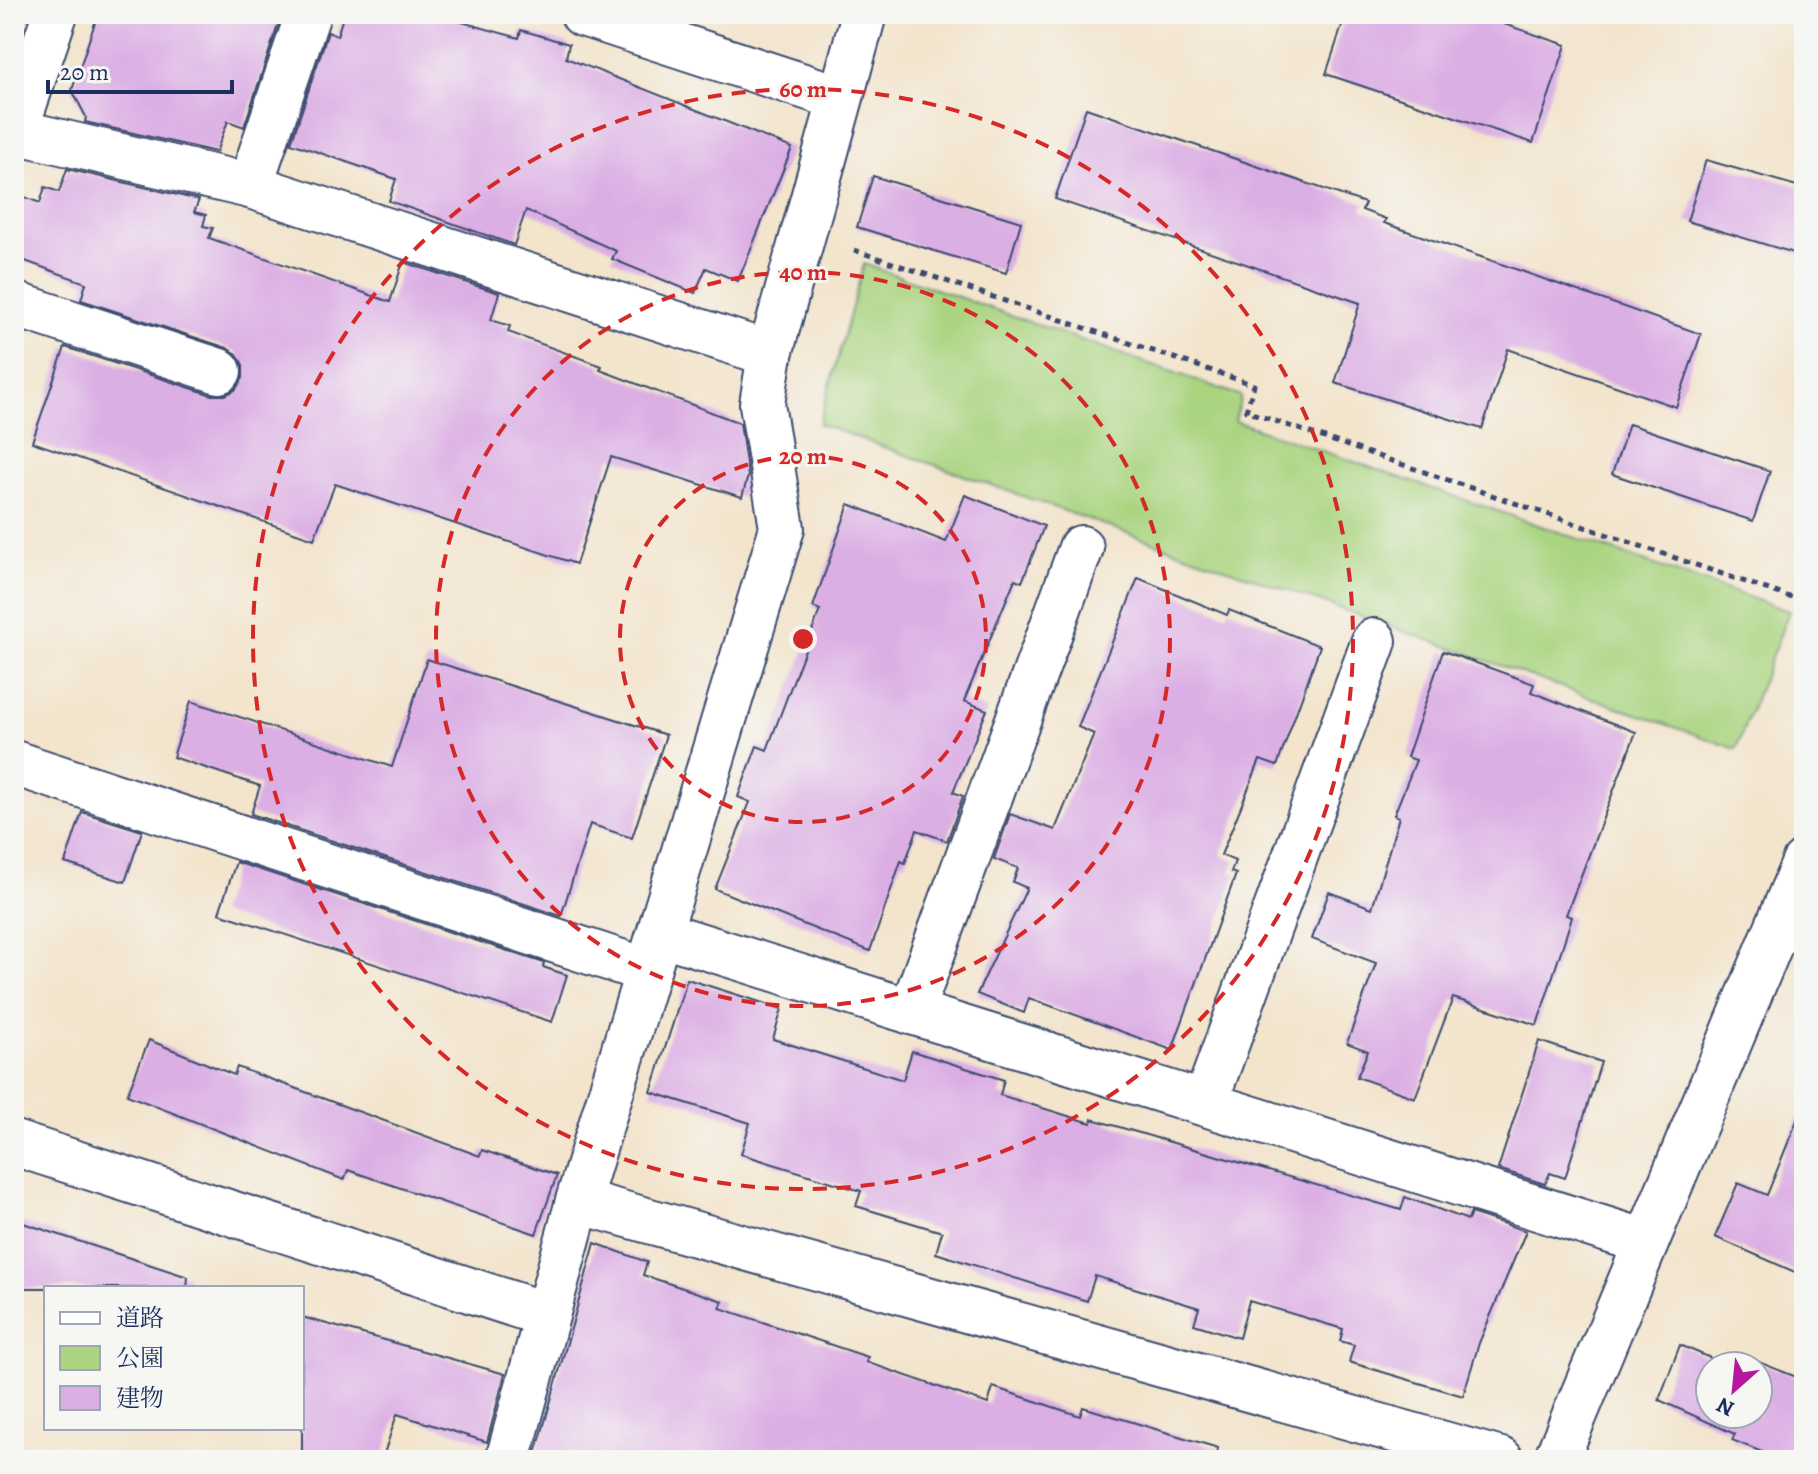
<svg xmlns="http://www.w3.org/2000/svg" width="1818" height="1474" font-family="Alegreya,'Noto Serif JP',serif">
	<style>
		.green { fill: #aad480; stroke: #62826f; stroke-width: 2 }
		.building { fill: #dbaee4 }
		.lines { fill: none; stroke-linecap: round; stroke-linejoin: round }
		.minor-casing { stroke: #3b4a6e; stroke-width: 48 }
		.tertiary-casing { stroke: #3b4a6e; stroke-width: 48 }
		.path { stroke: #3b4a6e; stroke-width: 5; stroke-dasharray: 6 6; stroke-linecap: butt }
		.minor { stroke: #fff; stroke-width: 44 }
		.tertiary { stroke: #fff; stroke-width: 44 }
		.ring { fill: none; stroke: #d62828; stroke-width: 4; stroke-dasharray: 14 10 }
		.centre { fill: #d62828; stroke: #f6f6f2; stroke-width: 4 }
		.ring-label { font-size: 24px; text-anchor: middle; font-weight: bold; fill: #d62828; stroke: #f6f6f2; stroke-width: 6; stroke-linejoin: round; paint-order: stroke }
	</style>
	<rect width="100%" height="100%" fill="#f6f6f2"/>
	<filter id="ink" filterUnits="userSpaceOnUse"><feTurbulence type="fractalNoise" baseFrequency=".0125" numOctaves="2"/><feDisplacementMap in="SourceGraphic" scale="16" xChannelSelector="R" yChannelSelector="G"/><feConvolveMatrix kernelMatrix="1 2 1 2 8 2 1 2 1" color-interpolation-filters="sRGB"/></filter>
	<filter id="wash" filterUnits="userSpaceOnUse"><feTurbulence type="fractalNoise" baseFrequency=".006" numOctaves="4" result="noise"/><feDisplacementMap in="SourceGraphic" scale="32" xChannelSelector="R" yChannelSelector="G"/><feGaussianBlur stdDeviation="1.8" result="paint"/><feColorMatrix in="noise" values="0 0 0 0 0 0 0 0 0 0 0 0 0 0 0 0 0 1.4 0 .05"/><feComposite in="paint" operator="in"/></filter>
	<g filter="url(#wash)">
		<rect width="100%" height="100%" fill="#f3e4cc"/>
		<polygon class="green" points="864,264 1241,396 1235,421 1789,611 1736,749 819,424"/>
		<g id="blocks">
			<g class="building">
				<polygon points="98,14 281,16 244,127 228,121 216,152 85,122 86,117 72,90"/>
				<polygon points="344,14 433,14 519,38 521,30 569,44 566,58 792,148 738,281 706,268 695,293 612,259 616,251 526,210 514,245 389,201 396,179 291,143 328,32 337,36"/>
				<polygon points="1346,14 1474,14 1566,45 1533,143 1326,74"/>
				<polygon points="1086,108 1365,203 1362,210 1386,219 1384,223 1701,334 1676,407 1508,349 1482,429 1335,383 1360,303 1055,199"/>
				<polygon points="1706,160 1804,188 1804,256 1687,221"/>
				<polygon points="67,169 199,200 194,212 206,215 203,226 213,228 209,238 390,302 403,262 499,293 491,320 510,326 508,332 602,366 600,370 740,423 748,476 742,497 611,457 576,564 335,484 314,539 32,442 65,347 212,395 225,395 235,390 243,378 243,365 237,354 227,348 81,300 86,283 14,257 14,193 40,203 45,187 59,192"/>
				<polygon points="873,176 1021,222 1006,273 857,227"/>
				<polygon points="1629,424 1770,471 1753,521 1612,474"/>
				<polygon points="965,495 1044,526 1022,582 1015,579 964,701 987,710 953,792 963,796 947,841 917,830 905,863 901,861 870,951 715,889 750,802 738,797 757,746 767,750 820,610 813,607 849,504 946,542"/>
				<polygon points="1138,578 1227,615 1229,610 1320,646 1277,766 1260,760 1221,855 1235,861 1231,872 1236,874 1172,1050 1029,998 1024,1013 977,994 1027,888 1013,882 1018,868 994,859 1010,814 1055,830 1094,734 1078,727"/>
				<polygon points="1443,651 1534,684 1531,692 1636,732 1566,915 1572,917 1537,1025 1453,998 1415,1098 1357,1077 1368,1051 1347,1043 1376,963 1312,939 1329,892 1372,908 1399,817 1394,815 1416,760 1407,757"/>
				<polygon points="427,659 666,735 632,838 590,824 561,916 251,814 260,786 173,757 191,701 392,767"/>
				<polygon points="82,812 142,831 125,882 65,863"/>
				<polygon points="236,862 544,963 543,967 567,975 552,1022 219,913"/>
				<polygon points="687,979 782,1009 773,1039 903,1080 912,1051 1004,1080 1000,1095 1091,1123 1092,1119 1401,1210 1405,1197 1468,1220 1471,1213 1526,1231 1479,1343 1463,1396 1349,1362 1354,1345 1340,1341 1343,1329 1249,1301 1239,1338 1194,1324 1199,1308 1095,1276 1087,1301 936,1253 942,1232 856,1206 861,1191 741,1154 750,1123 651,1092"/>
				<polygon points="149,1040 234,1075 237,1067 480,1156 482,1150 557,1175 536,1234 348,1170 344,1180 127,1095"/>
				<polygon points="1539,1041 1601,1062 1565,1178 1550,1173 1545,1184 1498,1169"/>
				<polygon points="1802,1108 1804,1109 1804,1276 1715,1237 1738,1183 1767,1195"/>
				<polygon points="14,1220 188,1277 187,1288 14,1288"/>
				<polygon points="595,1243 647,1262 643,1275 723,1301 720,1308 868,1357 866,1362 988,1404 993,1387 1080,1416 1083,1407 1218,1448 1216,1460 544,1460 535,1457"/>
				<polygon points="302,1317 505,1374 487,1442 397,1414 382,1460 302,1460"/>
				<polygon points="1680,1345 1729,1366 1710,1366 1710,1414 1758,1414 1758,1366 1736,1366 1741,1355 1804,1380 1804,1431 1792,1460 1782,1460 1732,1440 1735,1434 1659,1400"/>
			</g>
		</g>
	</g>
	<g filter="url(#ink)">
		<use href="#blocks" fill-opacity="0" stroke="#3b4a6e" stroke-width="2"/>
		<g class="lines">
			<defs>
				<g id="minor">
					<polyline points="583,14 840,98"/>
					<polyline points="14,131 250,186 770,354"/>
					<polyline points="15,132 55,14"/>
					<polyline points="250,186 308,14"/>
					<polyline points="14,304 219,371"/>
					<polyline points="14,763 648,971"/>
					<polyline points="660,933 1646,1242"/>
					<polyline points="911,1012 1081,548"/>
					<polyline points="1205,1103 1374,641"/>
					<polyline points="14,1143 547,1315"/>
					<polyline points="578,1201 1501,1460"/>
					<polyline points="508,1460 578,1201 782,528 762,404 770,354 864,14"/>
				</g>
				<polyline id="tertiary" points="1556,1460 1804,863"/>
			</defs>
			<use href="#minor" class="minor-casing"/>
			<use href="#tertiary" class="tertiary-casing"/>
			<polyline class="path" points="854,250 1254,385 1246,411 1804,602"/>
			<use href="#minor" class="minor"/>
			<use href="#tertiary" class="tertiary"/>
		</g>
	</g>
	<g class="ring">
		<circle cx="803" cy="639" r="183"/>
		<circle cx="803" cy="639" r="367"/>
		<circle cx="803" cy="639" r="550"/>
	</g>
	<circle cx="803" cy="639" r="12" class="centre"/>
	<g class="ring-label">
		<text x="803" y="97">60 m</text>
		<text x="803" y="280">40 m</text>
		<text x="803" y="464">20 m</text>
	</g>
	<rect width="1818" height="1474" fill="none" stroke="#f6f6f2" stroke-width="48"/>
	<rect x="44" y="1286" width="260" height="144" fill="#f6f6f2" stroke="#9ea6b7" stroke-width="2"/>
	<rect x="60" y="1312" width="40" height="12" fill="#ffffff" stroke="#9ea6b7" stroke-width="2"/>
	<text x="116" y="1326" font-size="24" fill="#1b2f5e">道路</text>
	<rect x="60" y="1346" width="40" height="24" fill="#aad480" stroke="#9ea6b7" stroke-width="2"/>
	<text x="116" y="1366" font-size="24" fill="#1b2f5e">公園</text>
	<rect x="60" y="1386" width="40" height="24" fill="#dbaee4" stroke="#9ea6b7" stroke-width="2"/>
	<text x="116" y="1406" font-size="24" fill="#1b2f5e">建物</text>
	<g transform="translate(1734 1390) rotate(207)"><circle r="38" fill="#f6f6f2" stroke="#9ea6b7" stroke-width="2"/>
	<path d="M0-6L14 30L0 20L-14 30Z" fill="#b5179e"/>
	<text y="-12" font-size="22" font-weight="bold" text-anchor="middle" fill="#1b2f5e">N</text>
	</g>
	<path d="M48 80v12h184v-12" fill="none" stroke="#1b2f5e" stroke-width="4"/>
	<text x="60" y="80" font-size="24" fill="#1b2f5e" stroke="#f6f6f2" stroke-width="6" paint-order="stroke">20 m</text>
</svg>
